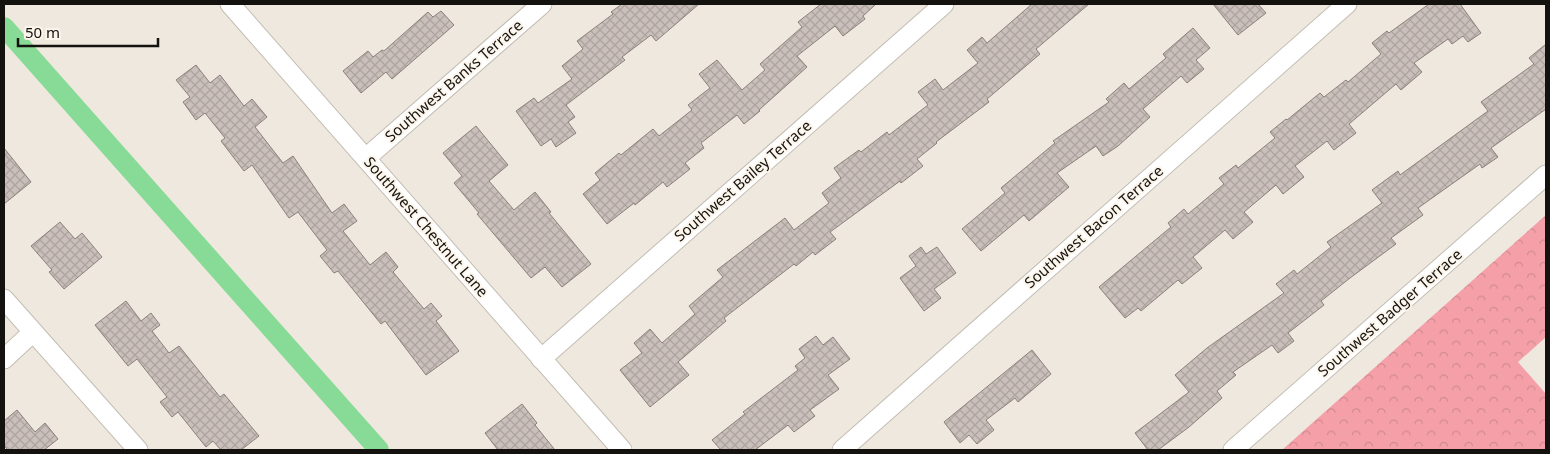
<svg xmlns="http://www.w3.org/2000/svg" width="1550" height="454" font-family="'Noto Sans',sans-serif">
	<style>
		.forest { fill: url(#forest-crowns) }
		.lines { fill: none; stroke-linecap: round; stroke-linejoin: round }
		.canal { stroke: #87db96; stroke-width: 20 }
		.building { fill: url(#building-cross-hatch); stroke: #8b817c }
		.minor-casing { stroke: #c3bdb3; stroke-width: 21 }
		.minor { stroke: #fff; stroke-width: 19 }
		.labels { text-anchor: middle; stroke-width: 4; stroke-linejoin: round; paint-order: stroke }
		.street-label { font-size: 15px; fill: #14120f; stroke: #fcf5eb }
	</style>
	<defs>
		<pattern id="forest-crowns" width="20" height="18" patternUnits="userSpaceOnUse" patternTransform="scale(1.25)"><rect width="20" height="18" fill="#f5a0a9"/><path d="M2 6a3 3 0 1 1 6 0M12 15a3 3 0 1 1 6 0" fill="none" stroke="#d18990"/></pattern>
		<pattern id="building-cross-hatch" width="8" height="8" patternUnits="userSpaceOnUse" patternTransform="scale(1.25)"><rect width="8" height="8" fill="#cabfba"/><path d="M0 0l8 8M0 8l8-8" fill="none" stroke="#ada39f"/></pattern>
	</defs>
	<rect width="100%" height="100%" fill="#eee8de"/>
	<polygon class="forest" points="1546,215 1546,337 1518,362 1546,394 1546,450 1282,450"/>
	<g class="lines">
		<polyline class="canal" points="4,27 379,450"/>
	</g>
	<g class="building">
		<polygon points="622,4 699,4 656,41 651,35 622,57 625,60 566,105 575,117 568,122 576,133 556,147 551,139 541,146 516,111 534,98 538,103 572,79 562,66 583,49 577,41 613,14 611,12"/>
		<polygon points="821,4 876,4 863,16 865,19 843,36 835,26 797,56 807,67 759,110 760,111 744,124 737,115 701,143 704,148 685,163 690,169 667,187 663,182 635,205 634,203 607,224 583,194 600,180 595,173 619,153 621,155 653,129 659,136 692,110 688,105 710,88 699,74 717,60 742,90 765,70 760,64 802,27 798,22"/>
		<polygon points="1032,4 1089,4 1036,49 1040,54 987,99 989,102 936,142 937,143 917,159 923,166 901,183 900,181 830,232 836,239 815,255 813,252 796,266 794,264 724,318 726,321 678,362 689,375 650,407 620,370 642,353 634,343 650,329 662,343 695,314 689,306 723,277 717,270 785,218 794,230 829,203 822,193 841,178 834,168 859,150 861,152 887,132 889,135 928,105 918,92 935,79 943,90 978,63 967,50 982,37 987,43"/>
		<polygon points="1213,4 1258,4 1266,13 1238,35"/>
		<polygon points="1429,4 1460,4 1481,33 1468,42 1463,36 1452,44 1448,39 1414,63 1422,72 1401,90 1396,84 1349,124 1356,133 1334,150 1327,141 1295,166 1304,177 1283,194 1276,185 1244,212 1253,222 1233,239 1225,230 1193,257 1202,268 1182,284 1178,280 1141,311 1138,308 1125,318 1099,287 1171,227 1168,223 1184,209 1188,214 1224,184 1219,178 1236,165 1238,168 1275,138 1270,132 1286,119 1287,120 1320,93 1324,97 1346,80 1348,82 1381,54 1372,43 1387,31 1389,33"/>
		<polygon points="441,11 454,25 392,79 386,72 361,93 343,71 368,51 373,57 382,50 384,51 428,12 433,17"/>
		<polygon points="1193,28 1210,48 1196,60 1204,69 1187,83 1181,76 1143,109 1150,117 1118,146 1103,156 1096,146 1057,173 1069,187 1029,221 1024,215 981,251 962,229 1005,193 1001,188 1055,143 1053,141 1109,102 1106,99 1124,83 1129,89 1166,58 1163,54"/>
		<polygon points="1546,44 1546,109 1491,148 1498,157 1482,168 1480,164 1418,208 1423,215 1391,238 1396,244 1350,278 1321,301 1324,305 1288,333 1294,341 1278,353 1272,345 1233,372 1236,375 1217,391 1222,398 1189,427 1158,450 1148,450 1135,433 1189,392 1175,375 1207,348 1284,293 1276,284 1294,270 1297,274 1331,247 1327,242 1382,203 1372,190 1398,171 1400,175 1488,111 1481,102 1534,64 1529,58"/>
		<polygon points="196,65 210,83 220,75 244,106 252,99 267,117 255,127 283,163 293,156 332,213 344,204 357,221 343,231 370,265 386,252 398,267 393,272 424,309 431,303 442,316 436,321 459,351 426,375 385,321 381,324 338,271 334,273 320,256 327,250 298,212 289,218 252,165 244,171 221,141 225,138 205,113 196,120 183,102 190,97 176,80"/>
		<polygon points="476,126 508,165 489,181 514,210 535,192 551,212 549,213 591,264 562,287 545,267 531,278 477,214 479,213 454,183 462,176 443,153"/>
		<polygon points="4,148 31,182 4,204"/>
		<polygon points="60,222 75,239 82,233 102,257 64,289 49,272 52,270 31,246"/>
		<polygon points="921,247 926,254 937,247 956,273 934,289 941,298 924,311 900,278 916,266 909,256"/>
		<polygon points="126,301 141,321 151,313 160,325 152,331 169,353 179,346 220,397 224,394 259,436 241,450 221,450 213,441 206,447 178,412 172,417 160,402 167,397 137,359 128,366 95,325"/>
		<polygon points="816,336 823,345 833,337 850,359 828,375 839,389 810,410 815,416 794,432 788,425 755,450 721,450 712,440 745,414 743,412 798,370 795,366 805,358 799,349"/>
		<polygon points="1032,350 1051,374 1018,402 1015,398 986,420 994,430 977,444 969,435 960,443 944,422"/>
		<polygon points="522,404 537,423 535,425 555,450 498,450 485,433"/>
		<polygon points="17,410 35,432 45,423 58,439 44,450 8,450 4,446 4,421"/>
	</g>
	<g class="lines">
		<defs>
			<g id="minor">
				<polyline points="230,4 622,450"/>
				<polyline points="366,158 542,4"/>
				<polyline points="4,299 138,450"/>
				<polyline points="4,359 33,332"/>
				<polyline points="541,359 944,4"/>
				<polyline points="842,450 1347,4"/>
				<polyline points="1233,450 1546,175"/>
			</g>
		</defs>
		<use href="#minor" class="minor-casing"/>
		<use href="#minor" class="minor"/>
	</g>
	<g class="labels">
		<g class="street-label">
			<text transform="translate(454 81) rotate(-41)" y="5">Southwest Banks Terrace</text>
			<text transform="translate(743 181) rotate(-41)" y="5">Southwest Bailey Terrace</text>
			<text transform="translate(426 227) rotate(49)" y="5">Southwest Chestnut Lane</text>
			<text transform="translate(1094 227) rotate(-41)" y="5">Southwest Bacon Terrace</text>
			<text transform="translate(1390 313) rotate(-41)" y="5">Southwest Badger Terrace</text>
		</g>
	</g>
	<rect width="1550" height="454" fill="none" stroke="#14120f" stroke-width="10"/>
	<path d="M18 38v8h140v-8" fill="none" stroke="#14120f" stroke-width="2.5"/>
	<text x="25" y="38" font-size="15" fill="#14120f" stroke="#fcf5eb" stroke-width="4" paint-order="stroke">50 m</text>
</svg>
